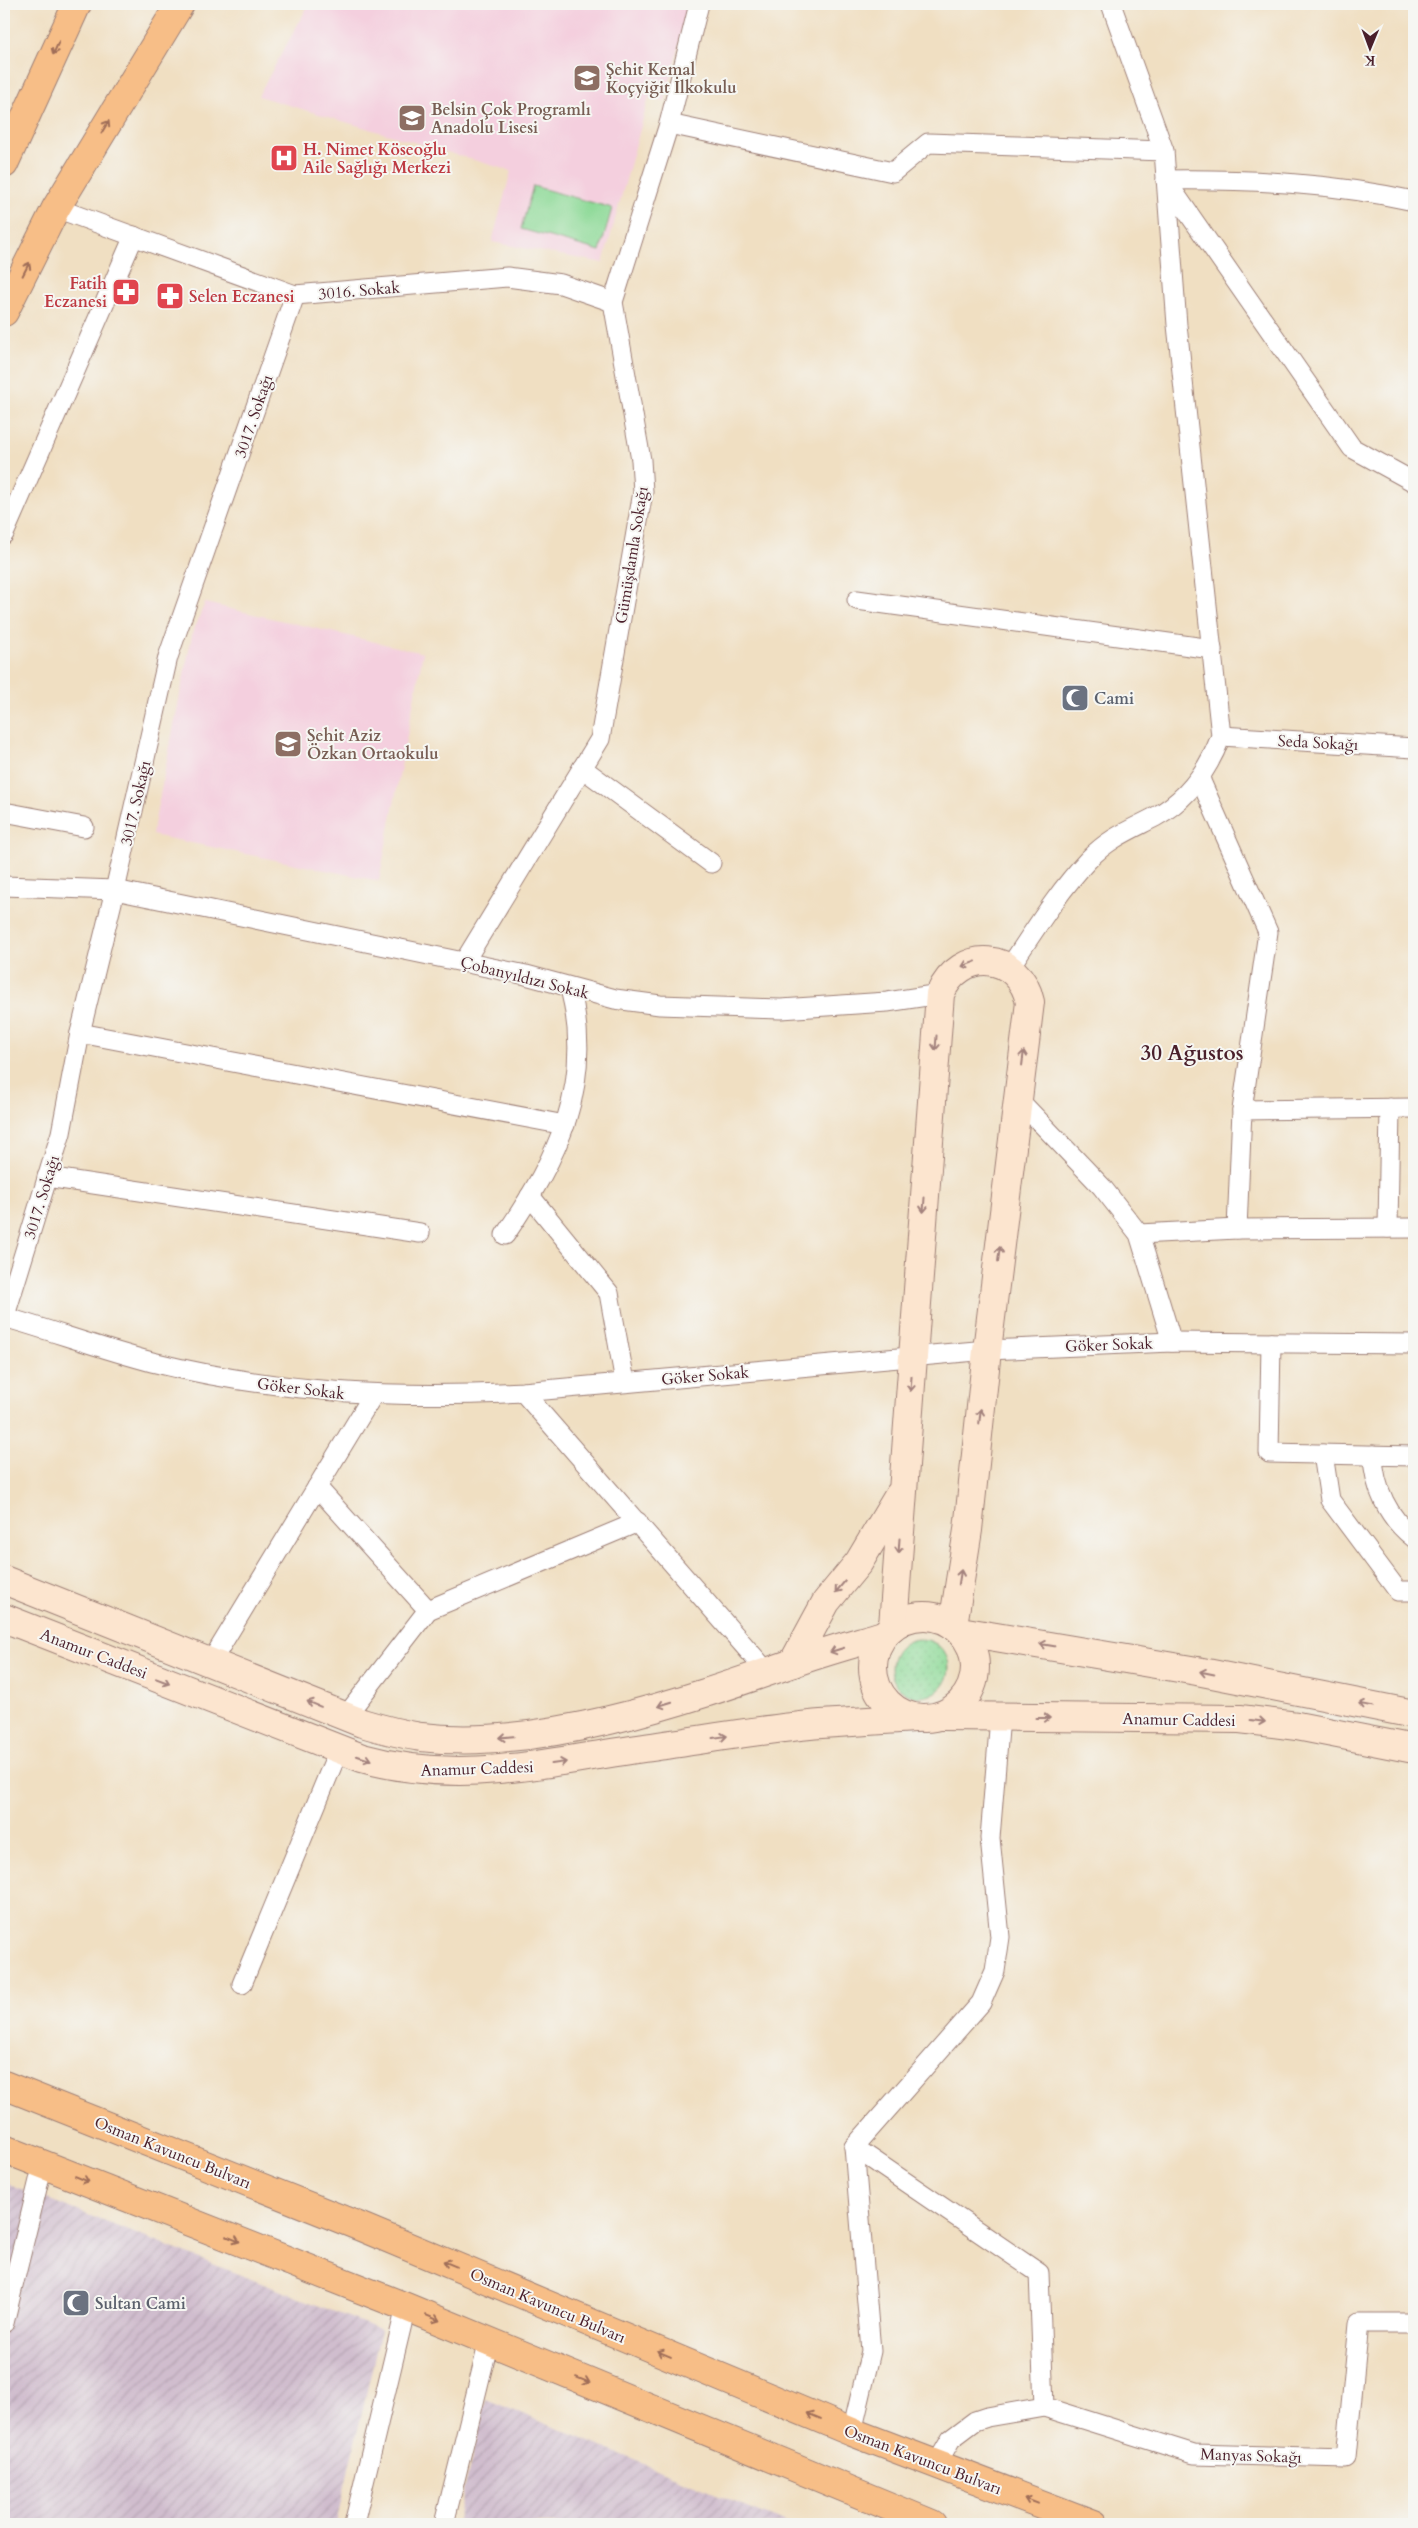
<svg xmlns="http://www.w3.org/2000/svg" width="1418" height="2528" font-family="Cardo,serif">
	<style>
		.built { fill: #f4cfde }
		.industrial { fill: url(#industrial-furrows) }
		.grass { fill: url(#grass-dots); stroke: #6b7c60 }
		.garden { fill: #8cd996; stroke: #6b7c60 }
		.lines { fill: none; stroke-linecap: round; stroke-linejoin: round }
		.street-casing { stroke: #9d7f76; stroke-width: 21 }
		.secondary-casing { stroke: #9d7f76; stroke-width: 30 }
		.primary-casing { stroke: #9d7f76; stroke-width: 30 }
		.highway-casing { stroke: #9d7f76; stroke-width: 30 }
		.street { stroke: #fff; stroke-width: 19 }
		.secondary { stroke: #fce5cf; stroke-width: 28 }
		.primary { stroke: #f7be87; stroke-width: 28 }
		.highway { stroke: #f7be87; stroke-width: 28 }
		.oneway { stroke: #a06e59 }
		.oneway2 { stroke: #a3827d }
		.labels { text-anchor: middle; stroke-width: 4; stroke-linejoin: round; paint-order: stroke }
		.education-label { font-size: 16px; font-weight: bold; fill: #785e54; stroke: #f6f6f2; text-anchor: start }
		.health-label { font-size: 16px; font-weight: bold; fill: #be3a42; stroke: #f6f6f2; text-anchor: start }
		.street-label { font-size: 16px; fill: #4a1f2b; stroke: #f6f6f2 }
		.worship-label { font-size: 16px; font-weight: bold; fill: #5b616d; stroke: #f6f6f2; text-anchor: start }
		.district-label { font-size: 21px; font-weight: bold; fill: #4a1f2b; stroke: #f6f6f2 }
	</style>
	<defs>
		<pattern id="industrial-furrows" width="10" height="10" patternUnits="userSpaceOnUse" patternTransform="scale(1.25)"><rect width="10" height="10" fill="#d0bdce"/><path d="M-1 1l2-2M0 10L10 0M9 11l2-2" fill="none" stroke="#b4a2b1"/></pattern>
		<pattern id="grass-dots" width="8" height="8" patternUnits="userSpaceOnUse" patternTransform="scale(1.25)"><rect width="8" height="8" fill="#8cd996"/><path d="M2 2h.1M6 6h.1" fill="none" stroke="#7aba81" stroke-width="1.8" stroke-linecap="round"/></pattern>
	</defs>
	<rect width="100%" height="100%" fill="#f6f6f2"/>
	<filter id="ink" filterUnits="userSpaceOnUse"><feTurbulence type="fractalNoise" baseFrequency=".02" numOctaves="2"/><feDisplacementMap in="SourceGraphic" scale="10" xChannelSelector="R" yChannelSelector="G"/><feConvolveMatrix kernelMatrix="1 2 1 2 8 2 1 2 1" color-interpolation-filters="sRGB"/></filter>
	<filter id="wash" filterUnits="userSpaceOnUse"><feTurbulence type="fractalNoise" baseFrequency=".0096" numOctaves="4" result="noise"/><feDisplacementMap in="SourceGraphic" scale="20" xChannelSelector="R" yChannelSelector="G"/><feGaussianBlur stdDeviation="1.12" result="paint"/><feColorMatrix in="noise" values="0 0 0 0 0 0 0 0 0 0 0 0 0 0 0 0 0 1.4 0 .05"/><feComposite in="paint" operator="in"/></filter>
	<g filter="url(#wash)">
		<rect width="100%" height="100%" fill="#f0dfc2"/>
		<g class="built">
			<polygon points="309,4 689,4 665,101 649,97 603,263 492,242 511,171 258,96"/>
			<polygon points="205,603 423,653 379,881 152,835 193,630"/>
		</g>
		<g class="industrial">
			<polygon points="4,2182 381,2330 336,2524 4,2524"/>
			<polygon points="486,2399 789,2524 456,2524"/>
		</g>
		<circle class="grass" cx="920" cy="1668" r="29"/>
		<polygon class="garden" points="533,186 612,208 600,251 521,229"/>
	</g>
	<g filter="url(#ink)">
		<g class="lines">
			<defs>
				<g id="street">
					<polyline points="669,124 893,172 928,143 1164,151"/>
					<path d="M1166,180C1250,179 1332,183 1414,201"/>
					<polyline points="1166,181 1352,448 1414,482"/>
					<polyline points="56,208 295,295 507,277 561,284 613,302"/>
					<polyline points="4,534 134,236"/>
					<polyline points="857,600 1212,649"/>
					<polyline points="1221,736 1414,748"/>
					<polyline points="582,768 711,863"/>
					<polyline points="1200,779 1268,932 1242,1110"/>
					<polyline points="4,812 84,827"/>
					<polyline points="4,886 115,890 526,975 615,999 660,1005 781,1009 887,1002 940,994"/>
					<polyline points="464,962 600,739 643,492 641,460 613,302 669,124 699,4"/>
					<path d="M1009,968C1034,931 1058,892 1088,860C1109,838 1130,830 1155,817C1188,799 1208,771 1221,736L1177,325L1164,151L1111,4"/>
					<polyline points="80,1033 565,1125"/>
					<polyline points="1018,1099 1102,1187 1139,1234 1172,1342"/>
					<polyline points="47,1177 420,1233"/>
					<polyline points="530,1196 609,1293 625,1382"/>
					<polyline points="1388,1228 1390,1108"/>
					<polyline points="1237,1229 1242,1110 1414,1108"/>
					<polyline points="1139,1234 1237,1229 1414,1228"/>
					<path d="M505,1235C558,1157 595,1084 570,988"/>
					<path d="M4,1317C53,1331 102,1349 152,1362C278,1393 394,1399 523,1392L987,1350L1172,1342L1414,1344"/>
					<polyline points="4,1319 61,1133 80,1033 115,890 168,657 295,295"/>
					<polyline points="1271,1343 1269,1453 1414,1456"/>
					<polyline points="523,1392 768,1673"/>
					<polyline points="1323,1454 1330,1500 1398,1591 1414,1591"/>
					<path d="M1373,1455C1374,1488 1388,1518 1414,1538"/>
					<polyline points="317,1487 428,1610 638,1522"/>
					<polyline points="211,1662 373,1395"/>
					<polyline points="346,1716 428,1610"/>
					<polyline points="242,1984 339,1749"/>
					<polyline points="854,2147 1039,2273 1044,2407"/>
					<polyline points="4,2323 43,2164"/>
					<polyline points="852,2432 871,2351 854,2147 981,2003 995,1971 1000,1937 990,1838 1000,1717"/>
					<polyline points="936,2465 951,2439 975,2421 987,2417 1044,2407 1194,2454 1346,2458 1359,2323 1414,2323"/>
					<polyline points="354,2524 406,2307"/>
					<polyline points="444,2524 489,2341"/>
				</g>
				<g id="secondary">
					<path d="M4,1580L362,1723C382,1729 401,1734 421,1737C540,1751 682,1702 793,1663C822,1652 853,1644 883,1635"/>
					<circle cx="924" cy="1667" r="51"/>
					<path d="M4,1618L362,1758C462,1786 545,1762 644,1748C702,1740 762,1729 821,1724C852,1722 884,1720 915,1718"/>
					<path d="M893,1626L940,994C960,947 1019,951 1030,1002L987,1350L968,1530L953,1625"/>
					<polyline points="960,1631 1197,1671 1414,1714"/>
					<polyline points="793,1663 826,1602 859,1562 899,1495"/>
					<polyline points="942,1716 1240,1719 1297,1726 1414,1749"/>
				</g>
				<g id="primary">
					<polyline points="4,164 77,4"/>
					<polyline points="4,312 56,208 180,4"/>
				</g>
				<g id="highway">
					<polyline points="4,2085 361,2227 852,2432 1093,2524"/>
					<polyline points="4,2149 406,2307 932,2524"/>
				</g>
			</defs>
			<use href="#street" class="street-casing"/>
			<use href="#secondary" class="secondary-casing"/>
			<use href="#primary" class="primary-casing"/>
			<use href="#highway" class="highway-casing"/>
			<use href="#street" class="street"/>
			<use href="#secondary" class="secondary"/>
			<use href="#primary" class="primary"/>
			<use href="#highway" class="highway"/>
		</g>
		<defs><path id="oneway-shaft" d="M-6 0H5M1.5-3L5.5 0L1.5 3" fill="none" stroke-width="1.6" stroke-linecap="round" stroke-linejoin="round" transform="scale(1.25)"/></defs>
		<g class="oneway">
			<use href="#oneway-shaft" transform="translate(56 48) rotate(114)"/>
			<use href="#oneway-shaft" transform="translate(105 127) rotate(-59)"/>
			<use href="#oneway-shaft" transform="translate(26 269) rotate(-63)"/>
			<use href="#oneway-shaft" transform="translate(82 2179) rotate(22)"/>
			<use href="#oneway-shaft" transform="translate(233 2239) rotate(22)"/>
			<use href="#oneway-shaft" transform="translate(450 2264) rotate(-157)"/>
			<use href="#oneway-shaft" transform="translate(433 2318) rotate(22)"/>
			<use href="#oneway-shaft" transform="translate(664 2354) rotate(-157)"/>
			<use href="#oneway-shaft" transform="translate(583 2380) rotate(22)"/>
			<use href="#oneway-shaft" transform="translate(814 2416) rotate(-157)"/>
			<use href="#oneway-shaft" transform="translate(1031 2501) rotate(-159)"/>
		</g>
		<g class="oneway2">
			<use href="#oneway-shaft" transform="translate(969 964) rotate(160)"/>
			<use href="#oneway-shaft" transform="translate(936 1043) rotate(94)"/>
			<use href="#oneway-shaft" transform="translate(1023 1058) rotate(-83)"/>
			<use href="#oneway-shaft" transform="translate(924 1205) rotate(94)"/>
			<use href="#oneway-shaft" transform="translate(999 1254) rotate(-83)"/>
			<use href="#oneway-shaft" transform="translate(911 1384) rotate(94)"/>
			<use href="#oneway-shaft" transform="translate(980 1416) rotate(-84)"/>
			<use href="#oneway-shaft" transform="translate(899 1546) rotate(94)"/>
			<use href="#oneway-shaft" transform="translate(960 1577) rotate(-81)"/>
			<use href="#oneway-shaft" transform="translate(840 1587) rotate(130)"/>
			<use href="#oneway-shaft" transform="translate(1047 1645) rotate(-170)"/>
			<use href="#oneway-shaft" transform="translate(837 1650) rotate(163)"/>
			<use href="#oneway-shaft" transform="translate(1207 1673) rotate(-169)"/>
			<use href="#oneway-shaft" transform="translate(163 1681) rotate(21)"/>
			<use href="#oneway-shaft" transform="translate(314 1704) rotate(-158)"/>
			<use href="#oneway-shaft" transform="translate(665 1704) rotate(163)"/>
			<use href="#oneway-shaft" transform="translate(1366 1705) rotate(-169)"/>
			<use href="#oneway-shaft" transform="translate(1043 1718)"/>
			<use href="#oneway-shaft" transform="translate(1258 1721) rotate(7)"/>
			<use href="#oneway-shaft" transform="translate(506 1737) rotate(175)"/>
			<use href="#oneway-shaft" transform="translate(720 1737) rotate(-8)"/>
			<use href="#oneway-shaft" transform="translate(364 1758) rotate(18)"/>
			<use href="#oneway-shaft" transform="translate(559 1763) rotate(-8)"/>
		</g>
	</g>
	<defs>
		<symbol id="school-square" viewBox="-11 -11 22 22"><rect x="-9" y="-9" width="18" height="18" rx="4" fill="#8d6e63" stroke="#f6f6f2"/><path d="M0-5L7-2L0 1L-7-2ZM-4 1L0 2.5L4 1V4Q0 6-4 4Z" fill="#fff"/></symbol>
		<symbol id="hospital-square" viewBox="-11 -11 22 22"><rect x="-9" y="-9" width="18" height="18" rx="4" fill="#e0444e" stroke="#f6f6f2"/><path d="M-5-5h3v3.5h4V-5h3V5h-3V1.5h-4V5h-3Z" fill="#fff"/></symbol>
		<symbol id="pharmacy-square" viewBox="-11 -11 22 22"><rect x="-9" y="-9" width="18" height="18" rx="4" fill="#e0444e" stroke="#f6f6f2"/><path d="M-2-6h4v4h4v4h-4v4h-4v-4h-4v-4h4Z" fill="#fff"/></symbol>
		<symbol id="mosque-square" viewBox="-11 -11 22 22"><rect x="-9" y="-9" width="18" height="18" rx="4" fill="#6b7280" stroke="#f6f6f2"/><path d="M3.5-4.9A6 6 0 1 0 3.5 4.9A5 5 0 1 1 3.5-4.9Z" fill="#fff"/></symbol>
	</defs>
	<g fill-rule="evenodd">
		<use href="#school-square" x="571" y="62" width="32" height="32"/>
		<use href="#school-square" x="396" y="102" width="32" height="32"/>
		<use href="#hospital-square" x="268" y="142" width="32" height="32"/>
		<use href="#pharmacy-square" x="110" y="276" width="32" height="32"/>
		<use href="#pharmacy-square" x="154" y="280" width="32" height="32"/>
		<use href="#mosque-square" x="1059" y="682" width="32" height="32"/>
		<use href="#school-square" x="272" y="728" width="32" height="32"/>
		<use href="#mosque-square" x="60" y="2287" width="32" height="32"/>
	</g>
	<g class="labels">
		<g class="education-label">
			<text x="606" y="75">Şehit Kemal<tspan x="606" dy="18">Koçyiğit İlkokulu</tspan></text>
			<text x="431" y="115">Belsin Çok Programlı<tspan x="431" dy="18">Anadolu Lisesi</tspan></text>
			<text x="307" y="741">Şehit Aziz<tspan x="307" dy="18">Özkan Ortaokulu</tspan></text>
		</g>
		<g class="health-label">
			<text x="303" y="155">H. Nimet Köseoğlu<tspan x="303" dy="18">Aile Sağlığı Merkezi</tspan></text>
			<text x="107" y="289" text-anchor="end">Fatih<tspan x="107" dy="18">Eczanesi</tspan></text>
			<text x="189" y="302">Selen Eczanesi</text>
		</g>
		<g class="street-label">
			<text transform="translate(359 290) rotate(-5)" y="6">3016. Sokak</text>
			<text transform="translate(253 416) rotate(-71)" y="6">3017. Sokağı</text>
			<text transform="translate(631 555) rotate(-81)" y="6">Gümüşdamla Sokağı</text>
			<text transform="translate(1318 742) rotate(3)" y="6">Seda Sokağı</text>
			<text transform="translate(135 803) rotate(-77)" y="6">3017. Sokağı</text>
			<text transform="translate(525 977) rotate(14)" y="6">Çobanyıldızı Sokak</text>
			<text transform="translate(41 1197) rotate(-73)" y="6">3017. Sokağı</text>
			<text transform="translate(1109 1344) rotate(-2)" y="6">Göker Sokak</text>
			<text transform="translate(705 1375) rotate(-5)" y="6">Göker Sokak</text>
			<text transform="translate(301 1388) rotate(7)" y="6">Göker Sokak</text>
			<text transform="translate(94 1653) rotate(21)" y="6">Anamur Caddesi</text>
			<text transform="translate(1179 1719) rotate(1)" y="6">Anamur Caddesi</text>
			<text transform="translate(477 1768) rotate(-2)" y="6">Anamur Caddesi</text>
			<text transform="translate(173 2152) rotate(22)" y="6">Osman Kavuncu Bulvarı</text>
			<text transform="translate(548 2305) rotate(23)" y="6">Osman Kavuncu Bulvarı</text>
			<text transform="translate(1251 2455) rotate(2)" y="6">Manyas Sokağı</text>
			<text transform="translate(923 2459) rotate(21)" y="6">Osman Kavuncu Bulvarı</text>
		</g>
		<g class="worship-label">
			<text x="1094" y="704">Cami</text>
			<text x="95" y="2309">Sultan Cami</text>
		</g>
		<g class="district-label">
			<text x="1192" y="1060">30 Ağustos</text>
		</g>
	</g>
	<rect width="1418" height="2528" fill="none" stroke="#f6f6f2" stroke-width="20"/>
	<g transform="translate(1370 48) rotate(181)" stroke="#f6f6f2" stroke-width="4" paint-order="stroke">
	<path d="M0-4L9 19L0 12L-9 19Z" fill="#4a1f2b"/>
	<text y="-8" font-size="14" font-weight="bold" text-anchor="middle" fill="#4a1f2b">K</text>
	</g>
</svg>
